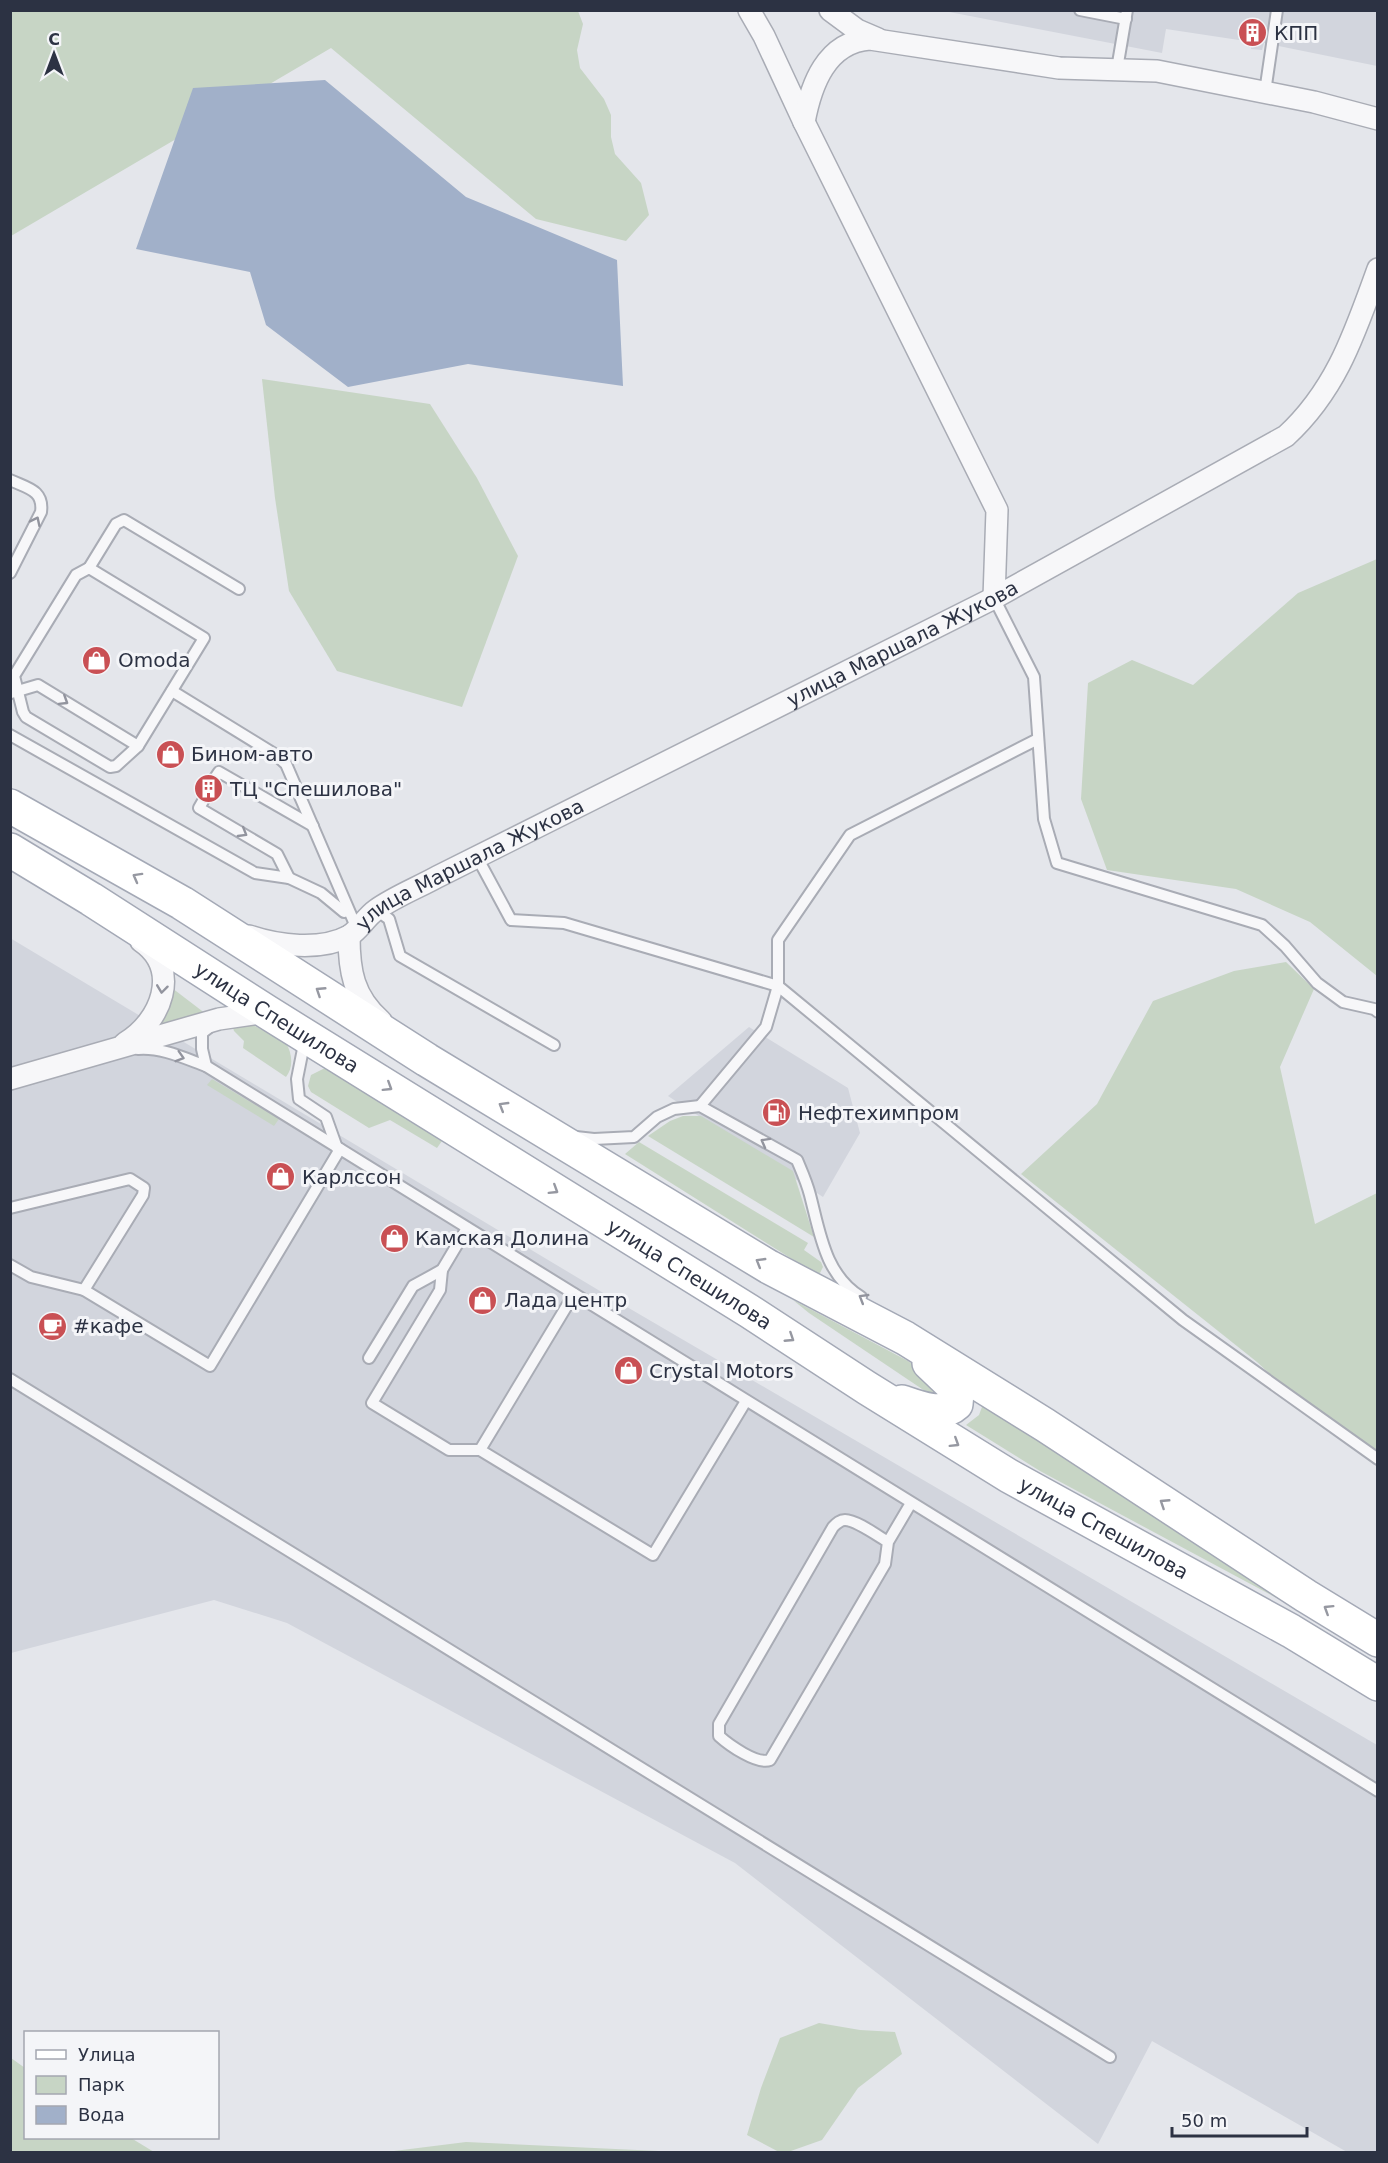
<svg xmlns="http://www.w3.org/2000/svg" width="1388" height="2163" font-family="'DejaVu Sans',sans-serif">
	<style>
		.built { fill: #d2d5dd }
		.green { fill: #c7d5c5 }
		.water { fill: #a1b0c9 }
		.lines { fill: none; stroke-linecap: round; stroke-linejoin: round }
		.service-casing { stroke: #a9acb5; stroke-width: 14 }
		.minor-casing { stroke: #a9acb5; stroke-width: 24 }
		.primary-casing { stroke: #a4a9b6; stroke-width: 36 }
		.service { stroke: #f7f7f9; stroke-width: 10 }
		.minor { stroke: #f7f7f9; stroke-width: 21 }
		.primary { stroke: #fff; stroke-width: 33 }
		.oneway { stroke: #92949e }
		.oneway2 { stroke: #9698a1 }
		.labels { text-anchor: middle; stroke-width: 6; stroke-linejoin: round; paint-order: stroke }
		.poi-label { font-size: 20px; fill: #2c3243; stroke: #f4f5f8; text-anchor: start }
		.street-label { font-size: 20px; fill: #2c3243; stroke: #f4f5f8 }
	</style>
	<rect width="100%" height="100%" fill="#e4e6eb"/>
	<g class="built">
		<polygon points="944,11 1377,11 1377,66 1264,43 1262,50 1251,49 1252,42 1166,29 1162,53"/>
		<polygon points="10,938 615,1300 1377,1745 1377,2152 1347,2152 1152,2041 1098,2144 735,1863 287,1623 214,1600 11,1653"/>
		<polygon points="749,1027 848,1088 860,1133 823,1197 668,1096"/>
	</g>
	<g class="green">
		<polygon points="10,11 578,11 583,24 577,50 580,68 604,99 611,115 611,137 615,154 641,183 649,215 626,241 536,219 331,48 11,236"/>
		<polygon points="262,379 430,404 477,478 518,556 462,707 337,671 289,591 275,498"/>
		<polygon points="1377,559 1377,976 1310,922 1236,889 1107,870 1081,799 1088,683 1132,660 1193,685 1298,593"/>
		<polygon points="1286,962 1314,989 1280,1067 1315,1224 1377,1193 1377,1464 1321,1422 1257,1362 1021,1174 1097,1104 1153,1001 1234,971"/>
		<polygon points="172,988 206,1014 155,1034"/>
		<path d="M242,1024L253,1025L286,1043C292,1053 294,1067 286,1077L243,1048L244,1041L234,1031L232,1025Z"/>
		<polygon points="325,1068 444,1138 437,1148 390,1120 369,1128 311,1092 308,1086 311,1075"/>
		<polygon points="212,1079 279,1119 274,1126 207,1085"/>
		<polygon points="683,1116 701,1116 793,1171 814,1237 648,1136 670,1121"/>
		<polygon points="639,1142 808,1243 804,1250 821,1262 823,1267 820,1273 815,1273 792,1259 625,1154"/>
		<polygon points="793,1300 908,1361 940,1385 940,1390 932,1394 925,1391 809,1313"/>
		<polygon points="985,1399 1297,1609 1040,1471 966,1425 979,1415"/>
		<polygon points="819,2023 860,2030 895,2032 902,2054 858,2088 822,2140 788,2152 779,2152 747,2135 761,2088 780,2038"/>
		<polygon points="11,2058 25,2068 26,2138 131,2138 154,2152 11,2152"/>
		<polygon points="466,2142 680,2152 386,2152"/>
	</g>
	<polygon class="water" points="325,80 466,197 617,260 623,386 468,364 348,387 266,325 250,272 136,249 193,88"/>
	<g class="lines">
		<defs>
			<g id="service">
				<polyline points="1080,10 1126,19"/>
				<polyline points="1117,69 1127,10"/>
				<polyline points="1265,92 1277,10"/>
				<path d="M10,480C27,488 44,490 41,512L10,573"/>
				<polygon points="89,568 204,638 138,746 116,766 110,767 26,717 23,712 14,676 76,575"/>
				<polyline points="89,568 116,524 124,520 239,589"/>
				<polyline points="994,598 1034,677 1044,819 1057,863 1262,925 1285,946 1317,983 1343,1002 1374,1009 1378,1012"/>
				<polyline points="172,691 276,755 286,764 357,929"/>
				<polyline points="11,693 38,685 138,746"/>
				<polyline points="10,735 255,873 289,878 321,893 344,912"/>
				<polyline points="215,778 219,772 313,826"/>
				<polyline points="203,801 199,808 277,854 289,878"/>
				<polyline points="477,857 511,920 564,923 778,986 1183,1320 1378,1459"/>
				<polyline points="376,910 389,919 400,956 554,1045"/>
				<polyline points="305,1039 297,1079 299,1099 326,1117 337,1148"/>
				<path d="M138,1049C161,1047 184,1058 206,1066L1378,1791"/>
				<polyline points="206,1066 202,1049 202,1033 211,1026"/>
				<polyline points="700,1106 766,1027 778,986 778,940 850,835 1038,739"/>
				<path d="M576,1137L594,1139L634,1137L657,1117L674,1109L700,1106L797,1160C802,1172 807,1183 810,1195C820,1233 825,1275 861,1297"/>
				<polyline points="10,1208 130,1179 144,1188 143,1195 84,1290 31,1277 10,1265"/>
				<polyline points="442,1270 440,1290 372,1403 449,1450 480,1450"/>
				<polyline points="84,1290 210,1366 340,1149"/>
				<polyline points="574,1294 480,1450 653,1555 746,1401"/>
				<polyline points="369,1358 413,1286 442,1270 467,1228"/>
				<polyline points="10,1379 1110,2057"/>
				<path d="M888,1542L885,1564L770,1760C757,1765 729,1745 719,1736V1724L833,1527C837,1523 840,1520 845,1520C856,1520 878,1536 888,1542L911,1503"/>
			</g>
			<g id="minor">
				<polyline points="749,10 764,36 804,122 997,510 994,598"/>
				<polyline points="830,10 857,30 878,39"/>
				<path d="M804,122C811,85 826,42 870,39L1059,68L1157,71L1314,102L1378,119"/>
				<path id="s1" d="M249,936C278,946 321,951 349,936C359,930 366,917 376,910C394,897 417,888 437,877L994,598L1286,436C1337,389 1355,332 1378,269"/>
				<path d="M349,936C349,970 353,997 381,1021"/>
				<path d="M125,1043C161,1022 182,969 141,941"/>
				<polyline points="10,1079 219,1019 267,1012"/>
			</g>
			<g id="primary">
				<polyline points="10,806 182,903 427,1060 769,1267 905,1338 1045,1425 1306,1596 1378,1640"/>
				<path id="s2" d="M10,850L91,899L267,1012L749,1311L867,1388L1009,1476L1291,1631L1378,1684"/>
				<path d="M902,1402C919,1408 942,1417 956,1404L957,1393L950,1383L929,1363"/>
			</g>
		</defs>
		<use href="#service" class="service-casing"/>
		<use href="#minor" class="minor-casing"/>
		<use href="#primary" class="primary-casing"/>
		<use href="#service" class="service"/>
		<use href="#minor" class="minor"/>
		<use href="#primary" class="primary"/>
	</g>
	<defs><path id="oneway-chevron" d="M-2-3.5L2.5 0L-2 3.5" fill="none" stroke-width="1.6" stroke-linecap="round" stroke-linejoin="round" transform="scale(1.5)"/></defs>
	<g class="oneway">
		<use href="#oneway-chevron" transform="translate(36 521) rotate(-64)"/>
		<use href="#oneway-chevron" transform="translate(64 701) rotate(32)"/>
		<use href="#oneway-chevron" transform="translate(243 833) rotate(31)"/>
		<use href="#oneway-chevron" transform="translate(162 989) rotate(97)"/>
		<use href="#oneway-chevron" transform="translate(180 1057) rotate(17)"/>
		<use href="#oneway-chevron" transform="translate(765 1142) rotate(-151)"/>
		<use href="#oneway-chevron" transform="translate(863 1298) rotate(-149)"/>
	</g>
	<g class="oneway2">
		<use href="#oneway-chevron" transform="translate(137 877) rotate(-151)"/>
		<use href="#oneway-chevron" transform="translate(320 991) rotate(-147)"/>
		<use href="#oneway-chevron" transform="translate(388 1087) rotate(32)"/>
		<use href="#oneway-chevron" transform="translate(503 1106) rotate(-149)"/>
		<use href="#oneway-chevron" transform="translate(554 1190) rotate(32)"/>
		<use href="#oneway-chevron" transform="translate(760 1262) rotate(-149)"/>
		<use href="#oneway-chevron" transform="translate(790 1338) rotate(33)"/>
		<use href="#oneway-chevron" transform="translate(955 1443) rotate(32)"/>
		<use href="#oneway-chevron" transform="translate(1164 1503) rotate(-147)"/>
		<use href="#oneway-chevron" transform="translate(1328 1609) rotate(-148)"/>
	</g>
	<defs>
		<symbol id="building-disc" viewBox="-11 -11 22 22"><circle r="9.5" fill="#c95054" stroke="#f4f5f8"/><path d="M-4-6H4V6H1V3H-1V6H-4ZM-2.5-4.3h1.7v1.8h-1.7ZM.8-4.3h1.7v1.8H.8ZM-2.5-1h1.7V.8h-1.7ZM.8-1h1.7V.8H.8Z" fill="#fff"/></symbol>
		<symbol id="shop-disc" viewBox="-11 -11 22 22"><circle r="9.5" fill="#c95054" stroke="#f4f5f8"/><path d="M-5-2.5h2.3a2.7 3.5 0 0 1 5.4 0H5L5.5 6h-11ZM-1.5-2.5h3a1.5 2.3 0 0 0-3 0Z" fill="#fff"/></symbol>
		<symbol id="fuel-disc" viewBox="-11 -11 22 22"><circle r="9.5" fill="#c95054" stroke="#f4f5f8"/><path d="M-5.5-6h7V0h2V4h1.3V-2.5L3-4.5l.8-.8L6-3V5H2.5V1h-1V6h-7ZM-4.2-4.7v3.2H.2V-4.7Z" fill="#fff"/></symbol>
		<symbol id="cafe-disc" viewBox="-11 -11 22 22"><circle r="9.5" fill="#c95054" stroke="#f4f5f8"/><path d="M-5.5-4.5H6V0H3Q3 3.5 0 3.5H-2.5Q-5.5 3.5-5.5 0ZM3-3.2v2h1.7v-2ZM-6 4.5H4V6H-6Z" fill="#fff"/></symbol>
	</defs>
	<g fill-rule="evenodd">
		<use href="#building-disc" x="1236" y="16" width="33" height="33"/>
		<use href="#shop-disc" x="80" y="644" width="33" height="33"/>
		<use href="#shop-disc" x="154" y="738" width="33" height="33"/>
		<use href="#building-disc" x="192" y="772" width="33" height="33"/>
		<use href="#fuel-disc" x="760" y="1096" width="33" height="33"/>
		<use href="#shop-disc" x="264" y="1160" width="33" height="33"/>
		<use href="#shop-disc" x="378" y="1222" width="33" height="33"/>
		<use href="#shop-disc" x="466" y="1284" width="33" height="33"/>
		<use href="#cafe-disc" x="36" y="1310" width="33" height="33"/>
		<use href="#shop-disc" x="612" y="1354" width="33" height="33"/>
	</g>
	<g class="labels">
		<g class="poi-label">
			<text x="1274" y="40">КПП</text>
			<text x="118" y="667">Omoda</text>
			<text x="191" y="761">Бином-авто</text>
			<text x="230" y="796">ТЦ "Спешилова"</text>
			<text x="798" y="1120">Нефтехимпром</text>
			<text x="302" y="1184">Карлссон</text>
			<text x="415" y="1245">Камская Долина</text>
			<text x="504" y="1307">Лада центр</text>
			<text x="73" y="1333">#кафе</text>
			<text x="649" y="1378">Crystal Motors</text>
		</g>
		<g class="street-label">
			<text dy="7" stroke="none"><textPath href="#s1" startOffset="730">улица Маршала Жукова</textPath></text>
			<text dy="7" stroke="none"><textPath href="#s1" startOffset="244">улица Маршала Жукова</textPath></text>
			<text dy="7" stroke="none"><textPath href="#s2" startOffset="315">улица Спешилова</textPath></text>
			<text dy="7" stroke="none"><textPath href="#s2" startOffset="801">улица Спешилова</textPath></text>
			<text dy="7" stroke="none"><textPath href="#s2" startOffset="1287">улица Спешилова</textPath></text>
		</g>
	</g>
	<rect width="1388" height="2163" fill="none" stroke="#2c3243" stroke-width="24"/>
	<rect x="24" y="2031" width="195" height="108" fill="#f4f5f8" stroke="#a4a7b0" stroke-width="1.5"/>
	<rect x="36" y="2050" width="30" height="9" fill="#ffffff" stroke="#a4a7b0" stroke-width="1.5"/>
	<text x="78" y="2061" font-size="18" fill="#2c3243">Улица</text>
	<rect x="36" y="2076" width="30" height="18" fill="#c7d5c5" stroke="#a4a7b0" stroke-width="1.5"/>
	<text x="78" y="2091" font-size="18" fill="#2c3243">Парк</text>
	<rect x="36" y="2106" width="30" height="18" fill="#a1b0c9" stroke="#a4a7b0" stroke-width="1.5"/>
	<text x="78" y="2121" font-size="18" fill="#2c3243">Вода</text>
	<g transform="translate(54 54)" stroke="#f4f5f8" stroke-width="4.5" paint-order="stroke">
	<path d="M0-4.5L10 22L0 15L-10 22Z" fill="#2c3243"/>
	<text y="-9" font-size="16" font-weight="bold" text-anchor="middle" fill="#2c3243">С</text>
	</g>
	<path d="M1172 2127v9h135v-9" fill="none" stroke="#2c3243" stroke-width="3"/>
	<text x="1181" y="2127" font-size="18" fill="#2c3243" stroke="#f4f5f8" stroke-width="4.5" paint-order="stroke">50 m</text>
</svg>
